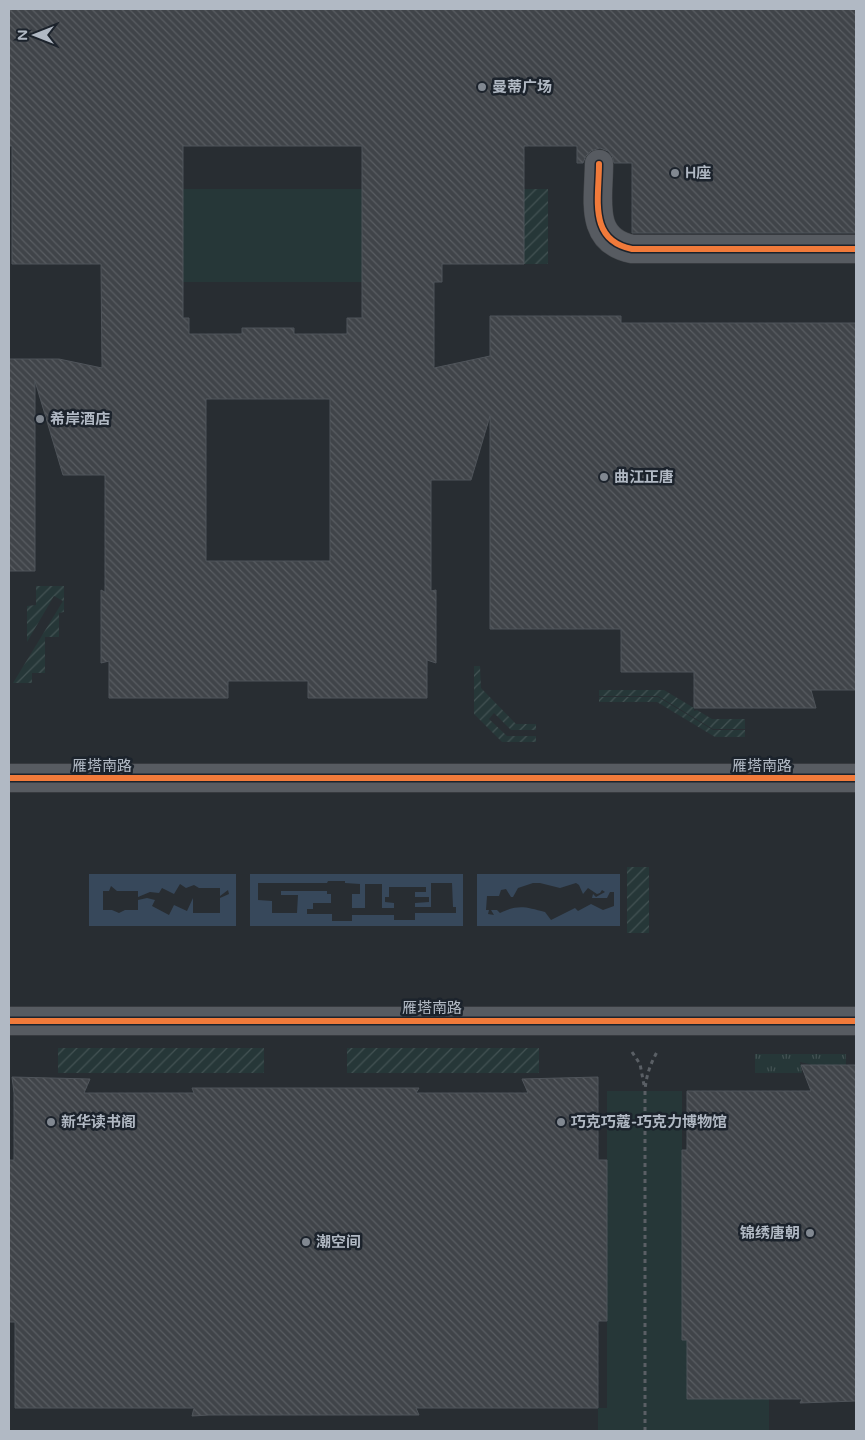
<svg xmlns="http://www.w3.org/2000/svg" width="865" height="1440" font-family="'Varela Round','Noto Sans SC',sans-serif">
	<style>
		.grass { fill: url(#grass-tufts) }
		.park { fill: #263738 }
		.garden { fill: url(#garden-furrows) }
		.water { fill: #37485b; fill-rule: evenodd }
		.building { fill: url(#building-back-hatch); stroke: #4f545a; fill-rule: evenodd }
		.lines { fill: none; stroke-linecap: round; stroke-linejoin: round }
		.minor-casing { stroke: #46494d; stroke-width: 29 }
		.path { stroke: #5a5f65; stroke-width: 3; stroke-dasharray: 4 4; stroke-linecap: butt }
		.minor { stroke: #575b61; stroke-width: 28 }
		.cycleway-casing { stroke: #1c232c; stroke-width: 9 }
		.cycleway { stroke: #f17a3a; stroke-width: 6 }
		.poi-dot { fill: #818891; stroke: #1c232c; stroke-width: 2 }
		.labels { text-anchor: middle; stroke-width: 5; stroke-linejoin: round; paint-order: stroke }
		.poi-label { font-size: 15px; font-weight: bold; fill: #b1b9c4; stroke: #1c232c; text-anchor: start }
		.street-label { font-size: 15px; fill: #b1b9c4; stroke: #1c232c }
	</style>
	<defs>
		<pattern id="grass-tufts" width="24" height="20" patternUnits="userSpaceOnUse" patternTransform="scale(1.25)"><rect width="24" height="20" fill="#263738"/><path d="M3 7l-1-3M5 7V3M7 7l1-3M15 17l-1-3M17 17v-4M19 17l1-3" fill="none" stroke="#435253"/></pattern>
		<pattern id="garden-furrows" width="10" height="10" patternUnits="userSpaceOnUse" patternTransform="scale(1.25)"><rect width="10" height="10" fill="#263738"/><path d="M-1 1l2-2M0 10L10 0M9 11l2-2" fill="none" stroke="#435253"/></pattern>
		<pattern id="building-back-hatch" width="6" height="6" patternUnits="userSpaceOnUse" patternTransform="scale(1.25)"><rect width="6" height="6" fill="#404449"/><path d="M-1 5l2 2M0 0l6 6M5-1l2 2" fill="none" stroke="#595d62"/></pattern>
	</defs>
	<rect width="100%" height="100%" fill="#282d32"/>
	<polygon class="grass" points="755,1054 846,1054 846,1065 813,1065 800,1062 802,1073 755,1073"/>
	<g class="park">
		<rect x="183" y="189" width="179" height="93"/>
		<polygon points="607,1091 682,1091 682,1339 687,1340 687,1398 769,1399 769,1431 598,1431 598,1408 607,1408"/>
	</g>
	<g class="garden">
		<rect x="524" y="189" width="24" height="75"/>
		<polygon points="36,586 64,586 64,612 59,613 59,637 45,637 45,673 32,673 32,683 13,683 63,601 54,596 27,642 27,606 36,605"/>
		<polygon points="474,666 480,666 481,688 516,724 536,724 536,730 511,730 494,713 489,719 507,736 536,736 536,742 502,742 474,714"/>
		<polygon points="599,690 664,690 694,708 694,711 697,710 712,719 745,719 745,729 713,729 658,696 599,696"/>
		<polygon points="599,697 658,697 713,730 745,730 745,737 715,737 657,702 599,702"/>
		<rect x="627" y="867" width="22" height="66"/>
		<rect x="58" y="1048" width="206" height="25"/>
		<rect x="347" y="1048" width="192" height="25"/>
	</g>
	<g class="water">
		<path d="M89,874H236V926H89ZM180,884L186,888L194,885L199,888H220V896L228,890L229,894L220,898V913H193V898L187,911L174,905L169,915L152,906L155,900L147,898L138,900V910H125L119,913L112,910H103V891H109L111,886L117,891H138V897L150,892L159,893L162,888L174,894Z"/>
		<path d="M250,874H463V926H250ZM328,881H345V883L360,884V894H352V908H365V884H382V908H394V903L385,902V897H389V887H426V892H415V897H429V902L415,903V907H431V883H452L453,907H456V913H415V920H394V915H352V921H332V914H307V909H313V903H331V894H327V891H281V895H298L297,913H272V901L258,900V883H327Z"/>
		<path d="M477,874H620V926H477ZM533,883H540L560,888L576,883L579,885L583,894L588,888L597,894L600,893L602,890L605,892L596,897L593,894L592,898H607L610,892H614V906L603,910L591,904L578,911L575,908L551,920L545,912C526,907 518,904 500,913L497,910H491L494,915L488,914L489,910H486L487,896H499L501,890L506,889L511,897H513L518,888Z"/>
	</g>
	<g class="building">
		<path d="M9,9H856V233H632V163H614L612,156L608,151L600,148L591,151L586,156L583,163H577V146H524V264H442V282H434V368L490,356V316H621V323H856V690H811L816,708H694V672H621V629H490V416L471,480H431V591L436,590V663L427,660V698H308V681H228V698H109V661L101,663V590L105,592V475H63L35,381V571H9V359H59L102,368L101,264H12V146H9ZM183,146H362V318H347V334H294V328H242V334H189V318H183ZM206,399H330V561H206Z"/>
		<polygon points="801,1065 856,1065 856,1401 800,1403 802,1399 687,1399 687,1340 682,1340 682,1150 687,1150 687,1091 811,1091"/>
		<polygon points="12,1077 90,1079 84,1093 194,1093 192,1088 419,1088 416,1093 528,1093 522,1079 598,1077 598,1160 607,1160 607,1321 598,1321 598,1408 416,1408 419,1415 209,1415 192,1416 194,1408 15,1408 15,1322 9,1322 9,1160 14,1160 14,1093"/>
	</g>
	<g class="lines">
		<defs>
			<g id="minor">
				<path d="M599,164C599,199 588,240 632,249H856"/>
				<polyline points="9,778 856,778"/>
				<polyline points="9,1021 856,1021"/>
			</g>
		</defs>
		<use href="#minor" class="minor-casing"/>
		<g class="path">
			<polyline points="632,1052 640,1064 644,1085"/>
			<path d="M645,1431V1091C646,1076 650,1065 657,1052"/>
		</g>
		<use href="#minor" class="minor"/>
		<defs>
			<g id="cycleway">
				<path d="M599,164C599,199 588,240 632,249H856"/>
				<polyline points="9,778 856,778"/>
				<polyline points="9,1021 856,1021"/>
			</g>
		</defs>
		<use href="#cycleway" class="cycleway-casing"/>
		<use href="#cycleway" class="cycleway"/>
	</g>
	<g class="poi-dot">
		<circle cx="482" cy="87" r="5"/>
		<circle cx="675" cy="173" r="5"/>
		<circle cx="40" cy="419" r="5"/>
		<circle cx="604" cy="477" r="5"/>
		<circle cx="51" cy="1122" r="5"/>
		<circle cx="561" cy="1122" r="5"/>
		<circle cx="810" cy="1233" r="5"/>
		<circle cx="306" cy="1242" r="5"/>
	</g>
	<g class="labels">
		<g class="poi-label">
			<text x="492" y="92">曼蒂广场</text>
			<text x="685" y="178">H座</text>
			<text x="50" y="424">希岸酒店</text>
			<text x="614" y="482">曲江正唐</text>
			<text x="61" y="1127">新华读书阁</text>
			<text x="571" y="1127">巧克巧蔻-巧克力博物馆</text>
			<text x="800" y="1238" text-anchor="end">锦绣唐朝</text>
			<text x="316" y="1247">潮空间</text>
		</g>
		<g class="street-label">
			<text x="102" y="771">雁塔南路</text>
			<text x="762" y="771">雁塔南路</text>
			<text x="432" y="1013">雁塔南路</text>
		</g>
	</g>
	<rect width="865" height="1440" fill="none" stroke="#b1b9c4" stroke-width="20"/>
	<g transform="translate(35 35) rotate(270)" stroke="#1c232c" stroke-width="4" paint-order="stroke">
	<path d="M0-4L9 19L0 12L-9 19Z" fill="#b1b9c4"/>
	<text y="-8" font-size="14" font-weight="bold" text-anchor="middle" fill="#b1b9c4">N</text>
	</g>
</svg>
